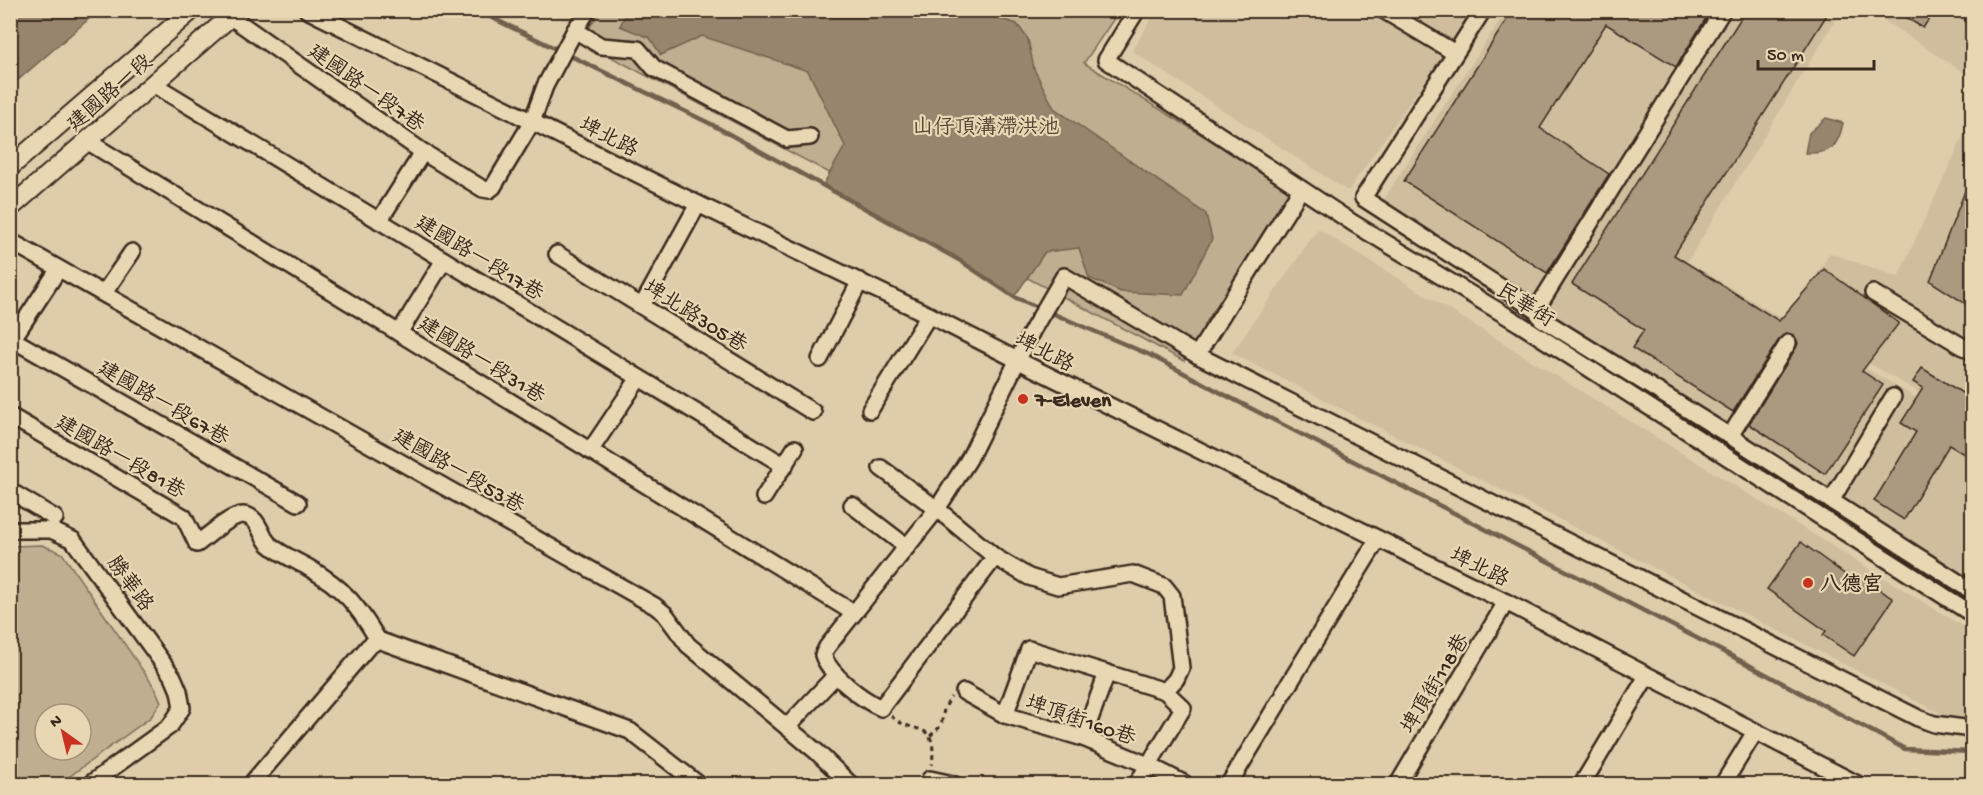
<svg xmlns="http://www.w3.org/2000/svg" width="1983" height="795" font-family="'Gochi Hand','LXGW WenKai TC',sans-serif">
	<style>
		.built { fill: #cfbd9e }
		.green { fill: #c0ae91; stroke: #7e6c58; stroke-width: 1.5; fill-rule: evenodd }
		.water { fill: #97866d; stroke: #72614d; stroke-width: 1.5 }
		.lines { fill: none; stroke-linecap: round; stroke-linejoin: round }
		.stream { stroke: #72614d; stroke-width: 4.5 }
		.building { fill: #ab9980; stroke: #3b2a1e; stroke-width: 1.5 }
		.minor-casing { stroke: #3b2a1e; stroke-width: 20 }
		.major-casing { stroke: #3b2a1e; stroke-width: 22 }
		.path { stroke: #3b2a1e; stroke-width: 3; stroke-dasharray: 4.5 4.5; stroke-linecap: butt }
		.minor { stroke: #e9d7b4; stroke-width: 15 }
		.major { stroke: #e9d7b4; stroke-width: 18 }
		.poi-dot { fill: #c8321e; stroke: #e9d7b4; stroke-width: 2 }
		.labels { text-anchor: middle; stroke-width: 4.5; stroke-linejoin: round; paint-order: stroke }
		.street-label { font-size: 21px; fill: #3b2a1e; stroke: #e9d7b4 }
		.park-label { font-size: 21px; fill: #564435; stroke: #e9d7b4 }
		.poi-label { font-size: 21px; font-weight: bold; fill: #3b2a1e; stroke: #e9d7b4; text-anchor: start }
	</style>
	<rect width="100%" height="100%" fill="#deccab"/>
	<filter id="ink" filterUnits="userSpaceOnUse"><feTurbulence type="fractalNoise" baseFrequency=".0167" numOctaves="2"/><feDisplacementMap in="SourceGraphic" scale="12" xChannelSelector="R" yChannelSelector="G"/><feConvolveMatrix kernelMatrix="1 2 1 2 8 2 1 2 1" color-interpolation-filters="sRGB"/></filter>
	<g filter="url(#ink)">
		<g class="built">
			<polygon points="544,11 574,11 567,22"/>
			<polygon points="1156,11 1473,11 1348,191 1132,51"/>
			<polygon points="1506,11 1841,11 1687,262 1972,431 1972,581 1380,205"/>
			<polygon points="1870,11 1972,11 1972,78"/>
			<polygon points="1972,117 1972,423 1790,317 1830,253 1898,277"/>
			<polygon points="1318,229 1972,632 1972,716 1946,716 1232,353"/>
		</g>
		<g class="green">
			<polygon points="600,11 1119,11 1084,63 1292,190 1184,361 581,41"/>
			<path d="M42,545L62,553L155,688L161,702L151,717L59,784H11V546ZM45,714H81V750H45Z"/>
		</g>
		<g class="water">
			<polygon points="21,11 21,10 98,11 11,86 11,19"/>
			<polygon points="627,11 984,11 990,16 1017,24 1028,39 1034,69 1054,108 1206,214 1212,239 1183,295 1121,292 1089,278 1079,248 1045,252 1014,297 959,260 823,185 845,146 808,71 702,36 661,55 650,38 620,26"/>
			<path d="M1826,118L1843,123C1838,148 1830,154 1805,153L1809,133Z"/>
		</g>
		<g class="lines">
			<g class="stream">
				<polyline points="476,10 709,123 959,260 1014,297 1150,355 1227,396 1747,664 1905,749 1972,752"/>
				<polyline points="1593,360 1972,601"/>
			</g>
		</g>
		<g class="building">
			<polygon points="1513,10 1711,10 1676,67 1606,24 1540,128 1609,174 1547,273 1404,181"/>
			<polygon points="1746,10 1830,10 1674,255 1779,321 1824,269 1899,323 1862,371 1883,385 1825,474 1749,424 1796,348 1798,343 1794,335 1788,333 1780,338 1733,412 1632,348 1644,330 1572,284"/>
			<polygon points="1894,10 1935,10 1923,28"/>
			<polygon points="1972,173 1972,308 1930,281"/>
			<polygon points="1922,368 1972,399 1972,459 1949,445 1904,520 1874,501 1916,432 1901,423 1923,388 1913,382"/>
			<polygon points="1801,542 1858,584 1863,578 1893,599 1854,656 1823,635 1826,631 1767,589"/>
		</g>
		<g class="lines">
			<defs>
				<g id="minor">
					<polyline points="225,10 231,17 423,152 483,189 489,190 493,187 532,122 545,86 575,30"/>
					<polyline points="307,10 698,204 929,315 1031,367 1506,602 1857,784"/>
					<polyline points="588,10 575,30 601,46 638,49 654,68 787,139 810,137"/>
					<polyline points="1137,10 1106,60 1353,223 1520,324 1972,614"/>
					<polyline points="1383,10 1455,53"/>
					<polyline points="1483,10 1363,198 1536,310 1542,319 1730,436 1972,591"/>
					<polyline points="153,84 785,466"/>
					<polyline points="87,141 854,613"/>
					<polyline points="379,221 423,152"/>
					<polyline points="10,241 655,606 665,614 688,645 817,752 850,784"/>
					<polyline points="557,254 813,412"/>
					<polyline points="104,293 132,252"/>
					<polyline points="1873,293 1972,352"/>
					<polyline points="642,306 698,204"/>
					<polyline points="1536,310 1723,10"/>
					<polyline points="399,333 444,260"/>
					<polyline points="10,338 298,503"/>
					<polyline points="10,343 58,270"/>
					<polyline points="1197,355 1301,189"/>
					<polyline points="820,359 860,281"/>
					<polyline points="870,410 929,315"/>
					<path d="M10,416L184,517L197,544C208,536 230,515 243,515C259,516 260,535 269,544C280,554 297,561 309,568C344,588 358,606 378,640"/>
					<polyline points="1730,436 1788,343"/>
					<polyline points="590,451 639,378"/>
					<polyline points="881,468 937,509 995,557 1029,577 1058,586 1133,574 1164,586 1172,596 1181,668 1176,679 1165,691"/>
					<polyline points="10,491 55,518"/>
					<polyline points="764,497 795,448"/>
					<polyline points="1831,501 1893,397"/>
					<polyline points="852,505 907,547"/>
					<polyline points="10,530 51,530 73,540 173,677 179,691 182,708 170,726 90,784"/>
					<path d="M995,557L881,708C861,699 830,675 823,655L827,647L937,509L969,459L1032,331L1064,276L1197,355L1918,718L1934,724L1972,729"/>
					<polyline points="964,692 1005,715 1083,738 1148,765 1185,784"/>
					<polyline points="1284,692 1378,539"/>
					<polyline points="1005,715 1029,649 1165,691 1183,708 1137,784"/>
					<polyline points="787,727 836,675"/>
					<polyline points="1083,738 1107,673"/>
					<polyline points="251,784 368,647 378,640 630,731 698,784"/>
					<polyline points="929,784 930,779 953,784"/>
					<polyline points="1229,784 1280,700"/>
					<polyline points="1398,784 1506,602"/>
					<polyline points="1582,784 1647,676"/>
					<polyline points="1723,784 1755,732"/>
				</g>
				<g id="major">
					<polyline points="10,167 192,10"/>
					<polyline points="10,208 238,10"/>
				</g>
			</defs>
			<use href="#minor" class="minor-casing"/>
			<use href="#major" class="major-casing"/>
			<g class="path">
				<path d="M891,716C914,737 938,717 932,765"/>
				<polyline points="930,736 941,726 944,709 951,697"/>
			</g>
			<use href="#minor" class="minor"/>
			<use href="#major" class="major"/>
		</g>
	</g>
	<g class="poi-dot">
		<circle cx="1023" cy="399" r="6"/>
		<circle cx="1808" cy="583" r="6"/>
	</g>
	<g class="labels">
		<g class="street-label">
			<text transform="translate(367 87) rotate(35)" y="7">建國路一段7巷</text>
			<text transform="translate(109 92) rotate(-41)" y="7">建國路一段</text>
			<text transform="translate(609 136) rotate(27)" y="7">埤北路</text>
			<text transform="translate(480 257) rotate(31)" y="7">建國路一段17巷</text>
			<text transform="translate(1526 304) rotate(32)" y="7">民華街</text>
			<text transform="translate(696 315) rotate(32)" y="7">埤北路305巷</text>
			<text transform="translate(1045 351) rotate(27)" y="7">埤北路</text>
			<text transform="translate(482 359) rotate(32)" y="7">建國路一段31巷</text>
			<text transform="translate(164 402) rotate(30)" y="7">建國路一段67巷</text>
			<text transform="translate(121 456) rotate(30)" y="7">建國路一段81巷</text>
			<text transform="translate(459 470) rotate(30)" y="7">建國路一段53巷</text>
			<text transform="translate(1480 566) rotate(26)" y="7">埤北路</text>
			<text transform="translate(131 583) rotate(54)" y="7">勝華路</text>
			<text transform="translate(1434 683) rotate(-59)" y="7">埤頂街118巷</text>
			<text transform="translate(1081 719) rotate(19)" y="7">埤頂街160巷</text>
		</g>
		<g class="park-label">
			<text x="986" y="133">山仔頂溝滯洪池</text>
		</g>
		<g class="poi-label">
			<text x="1035" y="406">7-Eleven</text>
			<text x="1820" y="590">八德宮</text>
		</g>
	</g>
	<rect width="1983" height="795" fill="none" stroke="#e9d7b4" stroke-width="36"/>
	<rect x="18" y="18" width="1947" height="759" fill="none" stroke="#3b2a1e" stroke-width="2" filter="url(#ink)"/>
	<g transform="translate(63 732) rotate(326)"><circle r="28" fill="#e9d7b4" stroke="#a39278" stroke-width="1.5"/>
	<path d="M0-4.5L10 22L0 15L-10 22Z" fill="#c8321e"/>
	<text y="-9" font-size="16" font-weight="bold" text-anchor="middle" fill="#3b2a1e">N</text>
	</g>
	<path d="M1758 60v9h116v-9" fill="none" stroke="#3b2a1e" stroke-width="3"/>
	<text x="1767" y="60" font-size="18" fill="#3b2a1e" stroke="#e9d7b4" stroke-width="4.5" paint-order="stroke">50 m</text>
</svg>
